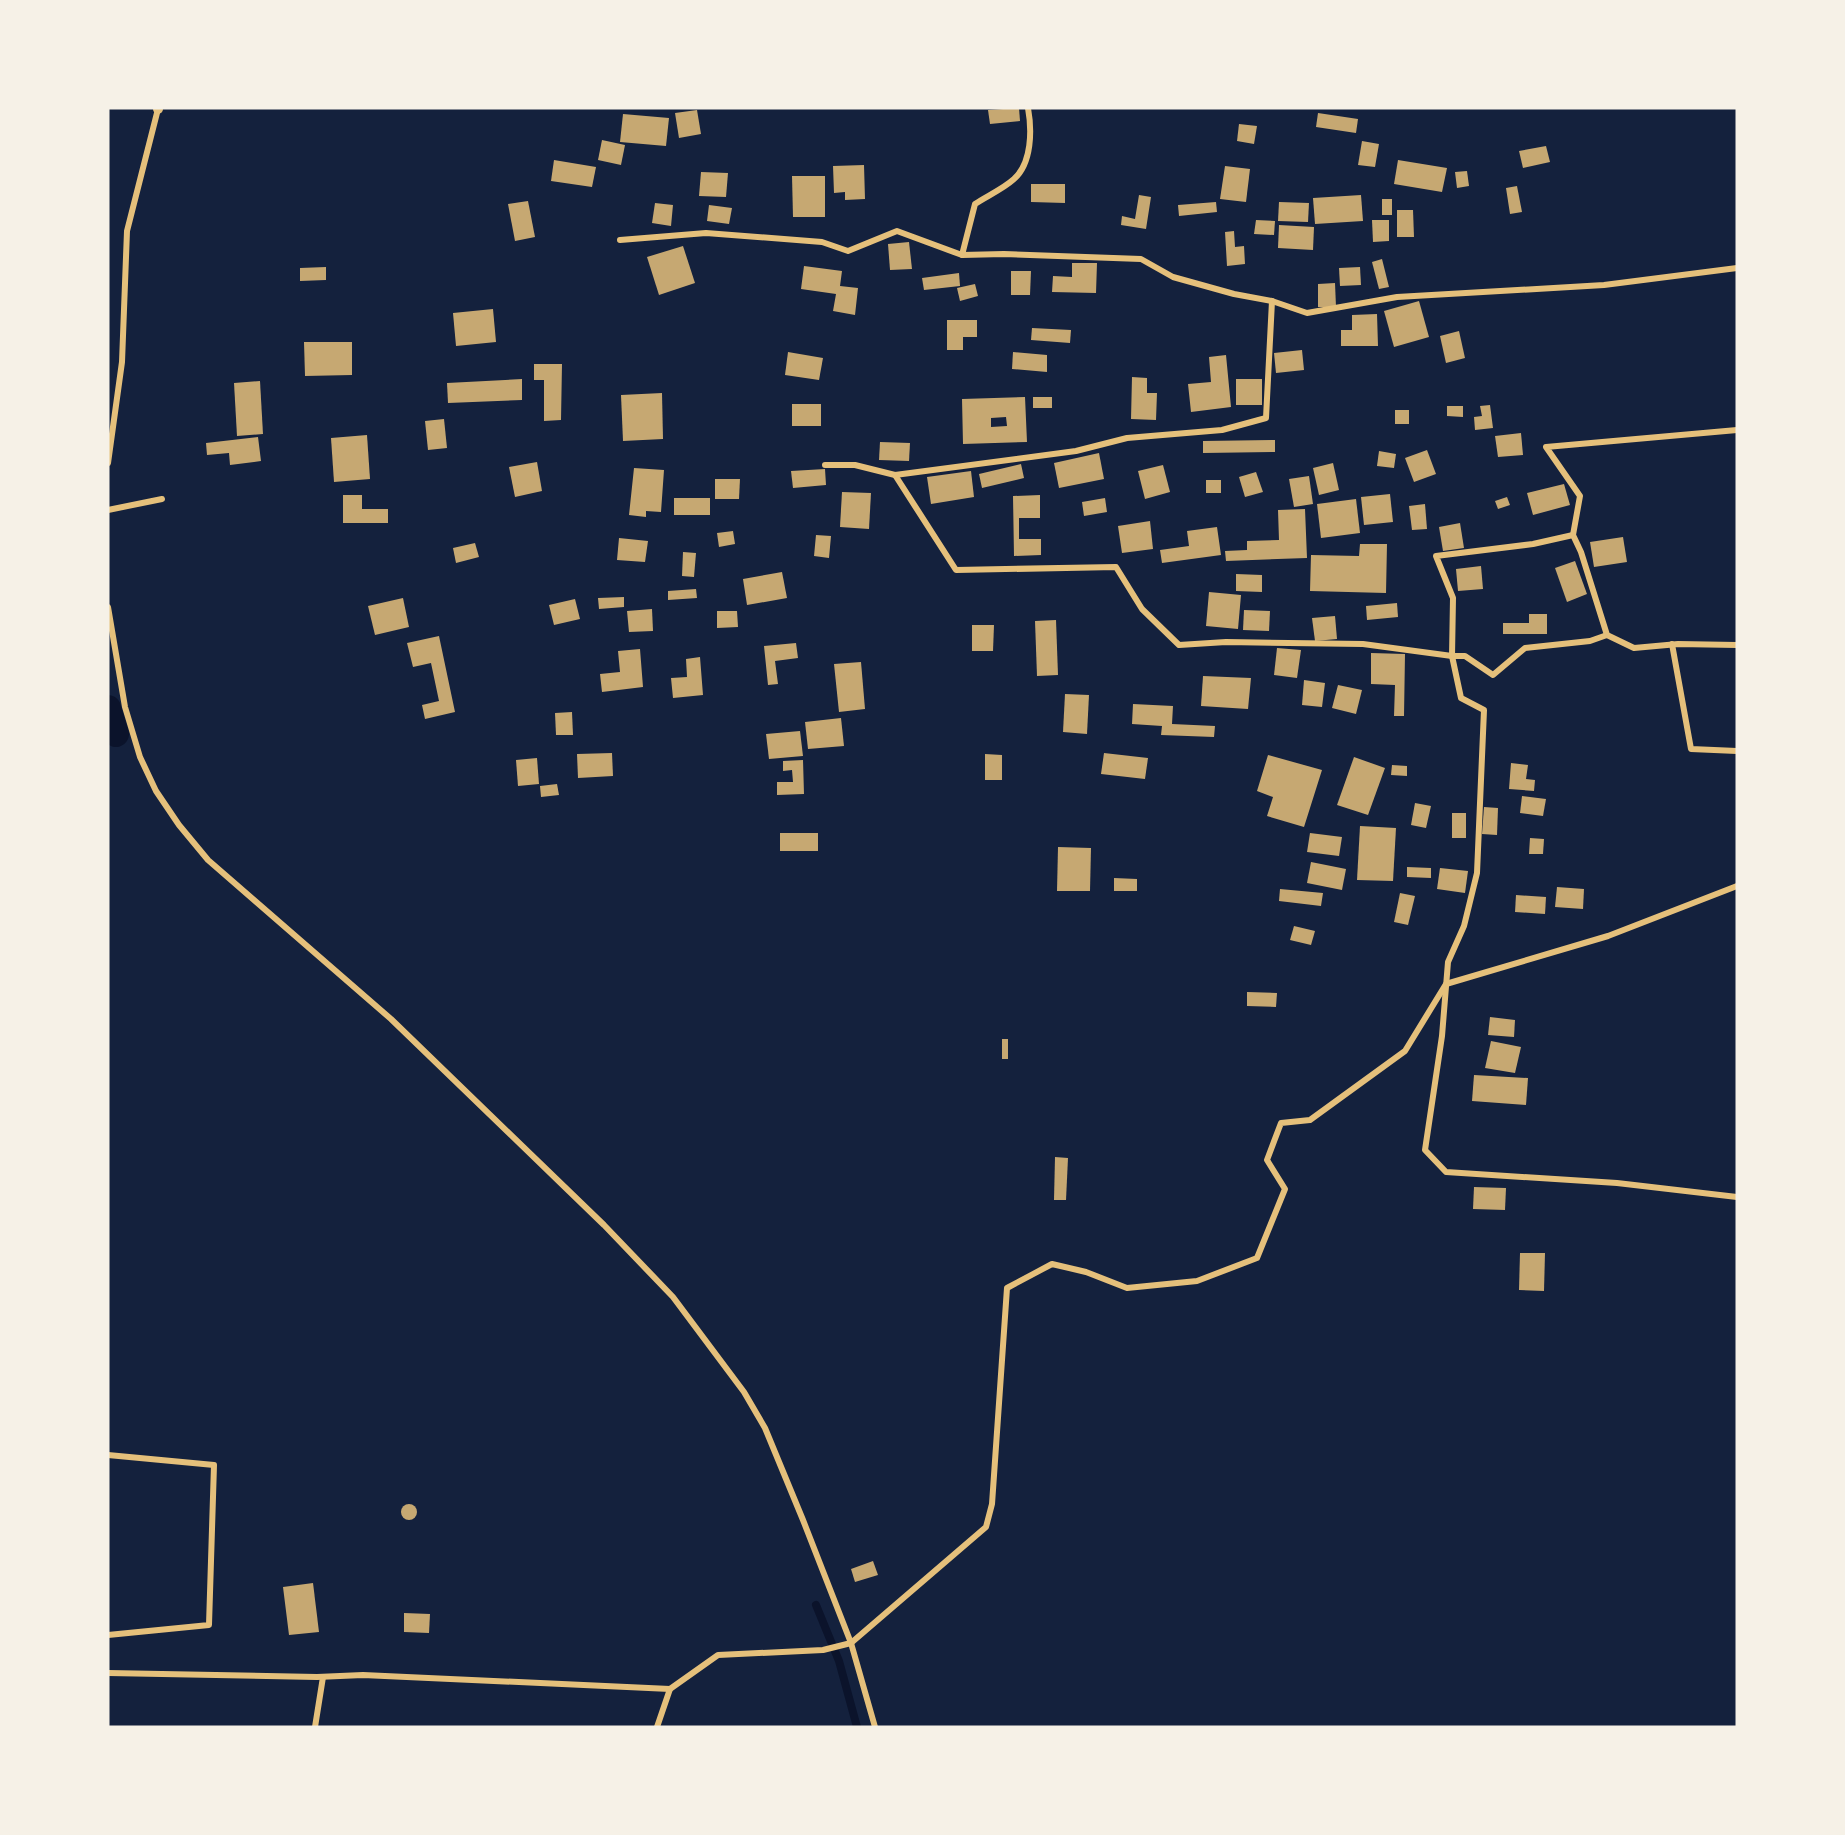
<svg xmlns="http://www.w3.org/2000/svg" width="1845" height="1835" font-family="'PT Serif',serif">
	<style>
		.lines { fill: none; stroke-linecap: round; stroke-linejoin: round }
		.stream { stroke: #0b132b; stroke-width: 8 }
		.canal { stroke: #0b132b; stroke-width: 26 }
		.building { fill: #c6a872; fill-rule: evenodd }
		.minor { stroke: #e5c07b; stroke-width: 6 }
		.tertiary { stroke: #e5c07b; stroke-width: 10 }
	</style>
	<rect width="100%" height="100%" fill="#14213d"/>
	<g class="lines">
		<polyline class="stream" points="816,1605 839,1661 857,1727"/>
		<polyline class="canal" points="108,708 116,734"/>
	</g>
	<g class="building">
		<polygon points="1019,108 1020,121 990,124 988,110"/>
		<polygon points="697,110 701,134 679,138 675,113"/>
		<polygon points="1318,113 1358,119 1356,133 1316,127"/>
		<polygon points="623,114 669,118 666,146 620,142"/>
		<polygon points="1239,124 1257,126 1254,144 1237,141"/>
		<polygon points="602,140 625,145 621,165 598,160"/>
		<polygon points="1362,141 1379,144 1375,167 1358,165"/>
		<polygon points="1546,146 1550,162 1523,168 1519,151"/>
		<polygon points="554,160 596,167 592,187 551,181"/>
		<polygon points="1398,160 1447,168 1442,192 1394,184"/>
		<polygon points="864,165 865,199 845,200 845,192 834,193 833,166"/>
		<polygon points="1225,166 1250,169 1246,202 1220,199"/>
		<polygon points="1467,171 1469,186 1457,188 1455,172"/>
		<polygon points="701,172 728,173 726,197 699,196"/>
		<polygon points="792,176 825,176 825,217 793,217"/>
		<polygon points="1031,184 1065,184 1065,203 1031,202"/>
		<polygon points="1517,186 1522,212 1510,214 1506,188"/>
		<polygon points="1139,195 1151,197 1146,229 1121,225 1122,216 1135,219"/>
		<polygon points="1361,195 1363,221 1315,224 1313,198"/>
		<rect x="1382" y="199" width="10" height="16"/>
		<polygon points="528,201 535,237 515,241 508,204"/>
		<polygon points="1216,202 1217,212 1179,216 1178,205"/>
		<polygon points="1279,202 1309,203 1308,222 1278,221"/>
		<polygon points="655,203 673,205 671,226 652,223"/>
		<polygon points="709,205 732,208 729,224 707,221"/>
		<polygon points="1397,210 1413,210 1414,237 1397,237"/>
		<polygon points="1256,220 1275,221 1274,235 1254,234"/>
		<polygon points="1372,220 1389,220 1389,241 1373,242"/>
		<polygon points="1279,225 1314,227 1313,250 1278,248"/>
		<polygon points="1234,231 1235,247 1244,246 1245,264 1227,266 1225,232"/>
		<polygon points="909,242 912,269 890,270 888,244"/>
		<polygon points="683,246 695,283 659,295 647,257"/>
		<polygon points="1382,259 1389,287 1379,289 1372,262"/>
		<polygon points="1072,263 1097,263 1096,293 1052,292 1053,276 1072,277"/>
		<polygon points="804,266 842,271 840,286 858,288 855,315 833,311 836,294 801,289"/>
		<polygon points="326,267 326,280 300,281 300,268"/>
		<polygon points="1360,267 1361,285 1340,286 1339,268"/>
		<polygon points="1011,271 1031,271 1030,295 1011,295"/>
		<polygon points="959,273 960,286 924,290 922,278"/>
		<polygon points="1335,283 1336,307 1318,307 1318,284"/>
		<polygon points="975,284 978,296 960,301 957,288"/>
		<polygon points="1419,301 1429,337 1394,347 1384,311"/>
		<polygon points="493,309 496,342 456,346 453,313"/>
		<polygon points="1377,314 1378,346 1341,346 1341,330 1352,330 1352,315"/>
		<polygon points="947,320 977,320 977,337 963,337 963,350 947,350"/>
		<polygon points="1032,328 1071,330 1070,343 1031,340"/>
		<polygon points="1459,331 1465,358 1446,363 1440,336"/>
		<polygon points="304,342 352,342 352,375 305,376"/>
		<polygon points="1302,350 1304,370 1276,373 1274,353"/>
		<polygon points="788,352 823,358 819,380 785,375"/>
		<polygon points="1013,352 1047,355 1047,372 1012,369"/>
		<polygon points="1226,355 1231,407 1191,412 1188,384 1211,382 1209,357"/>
		<polygon points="534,364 562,364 561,420 544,421 544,380 534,380"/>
		<polygon points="1132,377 1147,378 1147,393 1157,393 1156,420 1131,419"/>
		<polygon points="522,379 522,400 448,403 447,383"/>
		<rect x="1236" y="379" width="26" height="26"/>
		<polygon points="260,381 263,434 237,436 234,383"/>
		<polygon points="662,393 663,439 623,441 621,395"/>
		<path d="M1025,397L1027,442L963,444L962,399ZM1006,417L1007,426L991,427V418Z"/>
		<rect x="1033" y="397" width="19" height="11"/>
		<rect x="792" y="404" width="29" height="22"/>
		<polygon points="1490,405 1493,428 1475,430 1474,417 1482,416 1480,406"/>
		<polygon points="1447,406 1463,406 1463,417 1447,416"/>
		<rect x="1395" y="410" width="14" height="14"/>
		<polygon points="444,419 447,448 428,450 425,421"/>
		<polygon points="1521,433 1523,455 1498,457 1495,436"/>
		<polygon points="367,435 370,479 334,482 331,438"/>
		<polygon points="258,437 261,461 230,465 229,453 207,455 206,443"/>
		<polygon points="1275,440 1275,452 1203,453 1203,441"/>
		<polygon points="880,442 910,443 909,461 879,460"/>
		<polygon points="1427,450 1436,474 1414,482 1405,458"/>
		<polygon points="1379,451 1396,454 1394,468 1377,466"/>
		<polygon points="1099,453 1104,479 1059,488 1054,463"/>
		<polygon points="537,462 542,491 515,497 509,467"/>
		<polygon points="1333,463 1339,490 1319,495 1313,468"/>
		<polygon points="1021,464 1024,478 982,488 979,474"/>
		<polygon points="1163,465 1170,492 1145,499 1138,471"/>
		<polygon points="634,468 664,470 661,512 646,511 646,517 629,515"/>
		<polygon points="825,469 826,485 793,488 791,471"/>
		<polygon points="971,471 974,497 931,504 927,477"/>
		<polygon points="1256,472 1263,492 1245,497 1239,477"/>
		<polygon points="1309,476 1313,504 1294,507 1289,479"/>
		<polygon points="715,479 740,479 739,499 715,499"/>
		<rect x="1206" y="480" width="15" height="13"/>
		<polygon points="1564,484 1570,505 1533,515 1527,493"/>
		<polygon points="842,492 871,493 869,529 840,527"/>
		<polygon points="1390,494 1393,522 1364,525 1361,497"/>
		<polygon points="343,495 362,495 362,509 388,509 388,523 343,523"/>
		<polygon points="1040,495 1040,518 1019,518 1019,539 1041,539 1041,555 1014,556 1013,496"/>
		<polygon points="1507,497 1510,505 1498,509 1495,501"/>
		<rect x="674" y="498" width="36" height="17"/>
		<polygon points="1105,498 1107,512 1084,516 1082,502"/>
		<polygon points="1356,499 1360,533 1321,538 1317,504"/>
		<polygon points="1425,504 1427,529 1412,530 1409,506"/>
		<polygon points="1305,509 1307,558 1226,561 1225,551 1247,550 1247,541 1279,540 1278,510"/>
		<polygon points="1150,521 1153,549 1122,553 1118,526"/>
		<polygon points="1460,523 1464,548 1443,551 1439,527"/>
		<polygon points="1217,527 1221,555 1162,563 1160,550 1189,546 1187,531"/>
		<polygon points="733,531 735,544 719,547 717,533"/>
		<polygon points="816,535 831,536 829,558 814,556"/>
		<polygon points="1623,537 1627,562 1594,567 1590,542"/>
		<polygon points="619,538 648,541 645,562 617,560"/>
		<polygon points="475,543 479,557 456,563 453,548"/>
		<polygon points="1360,544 1387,544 1386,593 1310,591 1311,555 1359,556"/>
		<polygon points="683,552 696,553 694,577 682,576"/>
		<polygon points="1575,561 1587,594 1567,602 1555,568"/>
		<polygon points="1481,566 1483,589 1458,591 1456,569"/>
		<polygon points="782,572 787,598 747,605 743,579"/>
		<polygon points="1236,574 1262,575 1262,592 1236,591"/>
		<polygon points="696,589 697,598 668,600 668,591"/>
		<polygon points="1209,592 1241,595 1238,629 1206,626"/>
		<polygon points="624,597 624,607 599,609 598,598"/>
		<polygon points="403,598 409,627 375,635 368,606"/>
		<polygon points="575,599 580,619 554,625 549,605"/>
		<polygon points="1397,603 1398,617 1367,620 1366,606"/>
		<polygon points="652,609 653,631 629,632 627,611"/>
		<polygon points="1244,610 1270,611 1269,631 1243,630"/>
		<polygon points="717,611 737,611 738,627 717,628"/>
		<polygon points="1529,614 1547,614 1547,634 1503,634 1503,623 1529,623"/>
		<polygon points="1335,616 1337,639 1315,641 1312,618"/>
		<polygon points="1056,620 1058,675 1037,676 1035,621"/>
		<polygon points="972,625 994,625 993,651 972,651"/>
		<polygon points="439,636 455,712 425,719 422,705 439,701 431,663 413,667 407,643"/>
		<polygon points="796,643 798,658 775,661 778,684 768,685 764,646"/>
		<polygon points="1277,648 1301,650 1297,678 1274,675"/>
		<polygon points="640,649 643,687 602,692 600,674 620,672 618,651"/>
		<polygon points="1371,653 1405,654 1404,716 1394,716 1395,685 1371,684"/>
		<polygon points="700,657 703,695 673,698 671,678 687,677 686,659"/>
		<polygon points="861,662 865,709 839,712 834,664"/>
		<polygon points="1203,676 1251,678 1248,709 1201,706"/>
		<polygon points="1304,680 1325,683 1322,707 1302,705"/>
		<polygon points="1338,685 1362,690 1356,714 1332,708"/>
		<polygon points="1065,694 1089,695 1087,734 1063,732"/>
		<polygon points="1133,704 1173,706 1172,724 1215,726 1214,737 1161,735 1162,726 1132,724"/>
		<polygon points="572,712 573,735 556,735 555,713"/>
		<polygon points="841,718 844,746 808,749 805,722"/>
		<polygon points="800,731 803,756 769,759 766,734"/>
		<polygon points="612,753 613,776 578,778 577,754"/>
		<polygon points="1104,753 1148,758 1145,779 1101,774"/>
		<polygon points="985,754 1002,755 1002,780 985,780"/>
		<polygon points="1268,755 1322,770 1304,827 1267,816 1273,797 1257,791"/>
		<polygon points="1354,757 1385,768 1368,815 1337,805"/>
		<polygon points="537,758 539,784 518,786 516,760"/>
		<polygon points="803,760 804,794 777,795 777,782 793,782 792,770 783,771 783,761"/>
		<polygon points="1511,763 1528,765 1526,779 1535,780 1534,791 1509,789"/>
		<polygon points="1392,765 1407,766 1407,776 1391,775"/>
		<polygon points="557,784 559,795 541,797 540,786"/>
		<polygon points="1522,796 1546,799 1543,816 1520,813"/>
		<polygon points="1415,803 1431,806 1426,828 1411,825"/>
		<polygon points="1484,807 1498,808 1497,835 1482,834"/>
		<rect x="1452" y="813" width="14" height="25"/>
		<polygon points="1360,826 1396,828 1393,881 1357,880"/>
		<rect x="780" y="833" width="38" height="18"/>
		<polygon points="1310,833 1342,837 1339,856 1307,852"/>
		<polygon points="1530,838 1544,839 1543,854 1529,854"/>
		<polygon points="1058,847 1091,848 1090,891 1057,891"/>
		<polygon points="1311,862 1346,869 1342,890 1307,883"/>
		<polygon points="1407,867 1431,868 1431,878 1407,877"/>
		<polygon points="1440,868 1468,871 1465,893 1437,889"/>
		<polygon points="1114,878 1137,879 1137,891 1114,891"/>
		<polygon points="1557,887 1584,889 1583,909 1555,907"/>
		<polygon points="1280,889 1323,893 1321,906 1279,901"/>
		<polygon points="1400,893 1415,896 1408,925 1394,922"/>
		<polygon points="1516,895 1546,897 1545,914 1515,912"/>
		<polygon points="1294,926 1315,931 1311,945 1290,940"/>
		<polygon points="1247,992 1277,993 1276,1007 1247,1006"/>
		<polygon points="1490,1017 1515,1020 1514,1037 1488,1035"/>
		<rect x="1002" y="1039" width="6" height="20"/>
		<polygon points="1491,1041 1521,1047 1515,1073 1485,1068"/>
		<polygon points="1474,1075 1528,1078 1526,1105 1472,1101"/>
		<polygon points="1055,1157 1068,1158 1066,1200 1054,1200"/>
		<polygon points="1474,1187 1506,1188 1505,1210 1473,1209"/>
		<polygon points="1520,1253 1545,1253 1544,1291 1519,1290"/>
		<circle cx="409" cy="1512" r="8"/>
		<polygon points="873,1561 878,1575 855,1582 851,1569"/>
		<polygon points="313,1583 319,1632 289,1635 283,1587"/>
		<polygon points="404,1613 430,1614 429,1633 404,1632"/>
	</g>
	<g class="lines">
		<g class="minor">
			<path d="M1028,108C1032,130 1032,163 1014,179C1003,189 987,196 975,204L962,255L1004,254L1141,259L1173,277L1234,294L1272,301L1307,313L1397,297L1604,285L1737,268"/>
			<polyline points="620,240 706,233 822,242 848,251 897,231 962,255"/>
			<polyline points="1272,301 1266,418 1222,430 1127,438 1076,451 895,475 956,570 1116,567 1142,609 1179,645 1226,642 1363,644 1452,656 1465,656 1493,675 1525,648 1590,641 1607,635"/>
			<polyline points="1737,430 1546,447 1580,496 1573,535 1581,552 1607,635 1634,648 1678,644 1737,645"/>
			<polyline points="108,463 122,362 127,231 158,109"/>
			<polyline points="825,465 855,465 895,475"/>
			<polyline points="108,510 162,499"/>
			<polyline points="1573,535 1533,544 1436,556 1453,598 1452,656 1461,698 1484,710 1477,873 1464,926 1448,962 1442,1036 1425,1150 1446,1172 1617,1183 1737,1197"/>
			<polyline points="108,607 125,707 140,757 156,791 179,825 208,860 391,1019 604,1225 673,1297 744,1392 765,1428 803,1520 851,1643 875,1727"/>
			<polyline points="1672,644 1691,749 1737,751"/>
			<polyline points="108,1455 214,1465 209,1625 108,1635"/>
			<polyline points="108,1673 317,1677 363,1675 670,1689 718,1655 823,1650 851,1643 986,1527 992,1504 1007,1288 1052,1264 1086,1272 1127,1288 1197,1281 1257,1258 1285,1189 1267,1160 1281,1123 1310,1120 1405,1051 1446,984 1608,936 1737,886"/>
			<polyline points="315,1727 323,1677"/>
			<polyline points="657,1727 670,1689"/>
		</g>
		<polyline class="tertiary" points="158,109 158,108"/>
	</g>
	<rect width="1845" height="1835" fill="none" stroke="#f6f1e7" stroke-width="219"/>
</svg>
